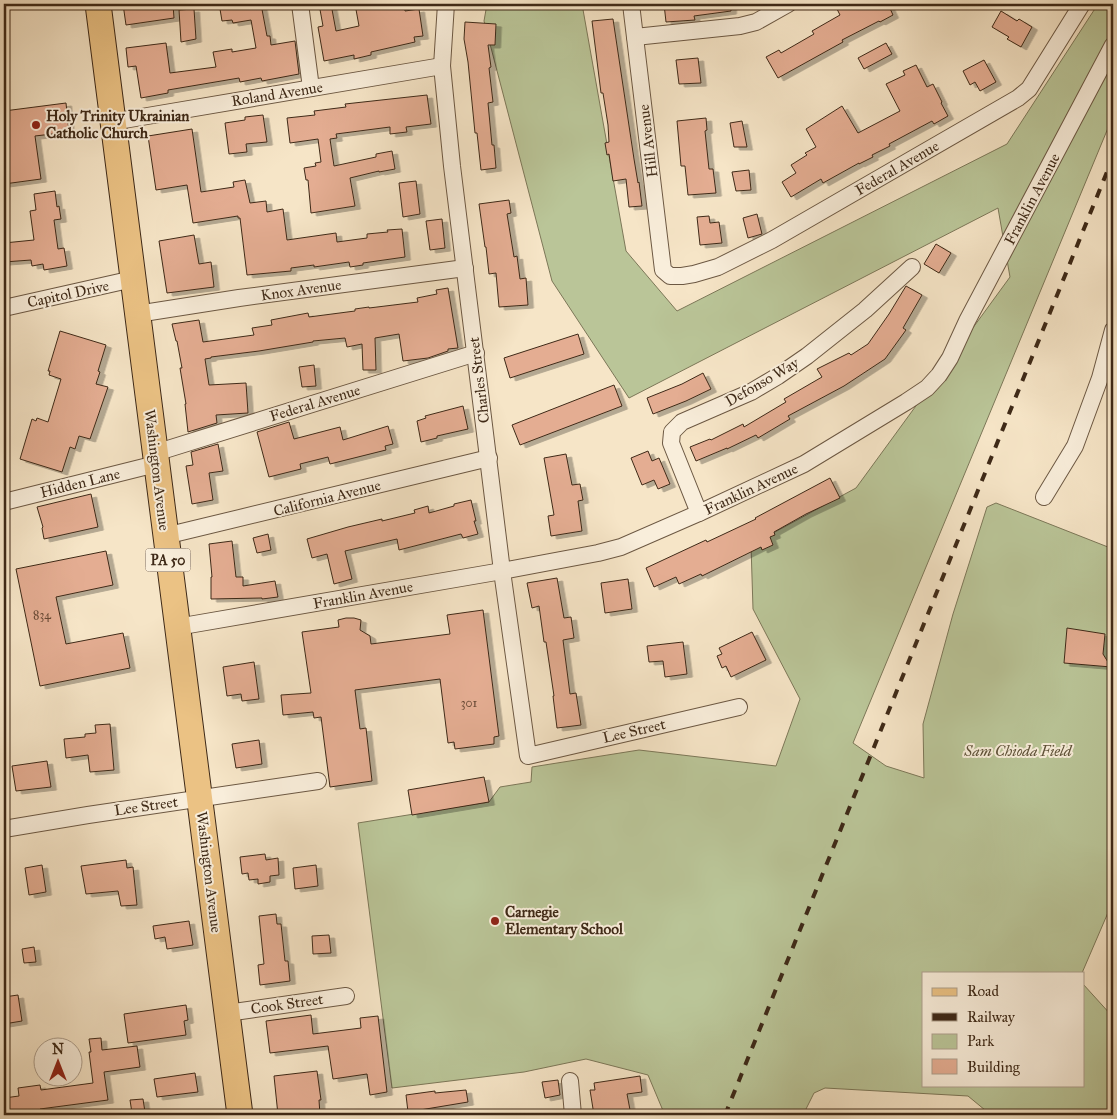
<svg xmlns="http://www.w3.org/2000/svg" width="1117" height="1119" font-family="'IM FELL Great Primer',serif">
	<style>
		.green { fill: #bac598; stroke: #7c7758 }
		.building { fill: #e4ad92; stroke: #3e2917; filter: url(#shadow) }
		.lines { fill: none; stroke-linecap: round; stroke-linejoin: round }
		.street-casing { stroke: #6c5843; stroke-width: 18 }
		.primary-casing { stroke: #3e2917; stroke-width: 27 }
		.street { stroke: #f9eedb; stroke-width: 16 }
		.primary { stroke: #ebc284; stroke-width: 25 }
		.rail { stroke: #3e2917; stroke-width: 4; stroke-dasharray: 9 9; stroke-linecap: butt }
		.poi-dot { fill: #8f2418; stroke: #f9eedb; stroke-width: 2 }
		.labels { text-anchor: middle; stroke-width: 4; stroke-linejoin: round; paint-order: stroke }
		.number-label { font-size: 12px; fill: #684a36 }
		.shield { fill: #f9eedb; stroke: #766452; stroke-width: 1 }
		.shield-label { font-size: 14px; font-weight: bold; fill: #3e2917 }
		.street-label { font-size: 15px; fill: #3e2917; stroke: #f9eedb }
		.poi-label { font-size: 15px; font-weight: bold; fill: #3e2917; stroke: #f9eedb; text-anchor: start }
		.park-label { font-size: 15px; font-style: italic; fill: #5d5037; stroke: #f9eedb }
	</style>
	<defs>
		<filter id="shadow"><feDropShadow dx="5.5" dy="3" stdDeviation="0" flood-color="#0004"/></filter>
	</defs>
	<rect width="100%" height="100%" fill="#f6e5c7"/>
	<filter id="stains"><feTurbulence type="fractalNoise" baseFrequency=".004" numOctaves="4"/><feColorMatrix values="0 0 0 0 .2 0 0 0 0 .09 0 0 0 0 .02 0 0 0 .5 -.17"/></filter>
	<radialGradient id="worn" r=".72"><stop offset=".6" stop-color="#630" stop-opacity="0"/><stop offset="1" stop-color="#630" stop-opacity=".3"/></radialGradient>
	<polygon class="green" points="487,4 582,4 626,251 677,311 1007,144 1098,4 1113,4 1113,116 853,743 886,766 924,778 923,724 953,614 987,507 996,503 1113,549 1113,901 1082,973 923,973 923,1085 1083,1085 1083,984 1112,1016 1113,1115 991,1115 968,1096 825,1088 814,1093 805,1111 804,1115 663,1115 664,1113 648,1075 586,1059 524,1072 392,1088 358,823 489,802 500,787 531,782 532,767 639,750 776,766 800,699 753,609 751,545 856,488 1010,277 998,208 629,398 552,281 484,21"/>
	<g class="building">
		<polygon points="123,4 173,4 174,18 126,25"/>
		<polygon points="248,4 261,4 267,36 270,36 271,45 295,41 299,74 262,81 261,78 240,82 239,78 168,90 168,93 141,98 136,66 128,67 126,48 166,43 170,73 216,67 213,52 232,49 232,52 256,48 251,20 233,23 232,20 222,21 220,9"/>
		<polygon points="319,4 331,4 336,31 359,26 355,4 404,4 405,11 419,9 423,36 414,37 415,42 371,52 371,55 354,59 354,55 324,61 318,27 323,26"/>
		<polygon points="664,4 731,4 731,11 694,16 695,20 666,22"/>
		<polygon points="848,4 888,4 893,15 880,22 879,21 842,40 843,42 778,78 766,57 779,50 781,53 814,34 812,31 840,15 837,9"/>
		<polygon points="194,9 196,39 181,42 179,10"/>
		<polygon points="1001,11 1017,21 1019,19 1032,27 1021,47 1007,39 1009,37 992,27"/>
		<polygon points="613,19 634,159 638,183 639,182 642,206 629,207 626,179 613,181 609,154 607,155 605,143 609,142 608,125 603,93 601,93 592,21"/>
		<polygon points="465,22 496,24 495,45 488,45 491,67 489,68 493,102 488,103 492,145 494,145 496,168 481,170 477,133 475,133 468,62 464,39"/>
		<polygon points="886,43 892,54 864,69 858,58"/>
		<polygon points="698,58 701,83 679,84 676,60"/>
		<polygon points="984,60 996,82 980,91 975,82 970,85 963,71"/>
		<polygon points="916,65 927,87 933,84 942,102 941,103 948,116 934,124 932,121 889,144 890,146 872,155 873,157 859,164 859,163 823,183 821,179 791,197 782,182 796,173 791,165 807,155 805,153 816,147 806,129 842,106 858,133 900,111 886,84 905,75 903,71"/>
		<polygon points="427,95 431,124 406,127 407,132 390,134 390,127 336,134 337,138 330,139 334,166 376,157 376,154 392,151 395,169 379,172 379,171 350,178 355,206 311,213 308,180 306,180 304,168 316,166 315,163 321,162 318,139 290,143 287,118 315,115 314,111 346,107 345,104"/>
		<polygon points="66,103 69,132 35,136 41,179 4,184 4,111"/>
		<polygon points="263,115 267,142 246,144 247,152 229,154 225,123 245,120 245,117"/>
		<polygon points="706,118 707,130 705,131 709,169 713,169 716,193 688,195 685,166 681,166 677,121"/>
		<polygon points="742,121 747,147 734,147 730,123"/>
		<polygon points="192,129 201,192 234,187 233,182 245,180 250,203 266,201 267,212 283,209 287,240 336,233 337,242 367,238 367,234 388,232 387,230 402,229 405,257 363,263 363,265 350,267 349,262 314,267 314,265 291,268 291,271 247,275 240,218 238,218 238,216 193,223 187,185 156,190 148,136"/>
		<polygon points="749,170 751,190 736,191 732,172"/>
		<polygon points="416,181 420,214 403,217 399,183"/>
		<polygon points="55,191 57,207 59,206 61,219 54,220 58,249 64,248 67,266 44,270 43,264 32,266 31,260 4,262 4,243 34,240 30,211 36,210 34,194"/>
		<polygon points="509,200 511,213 507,214 514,257 517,256 520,279 526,278 528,305 499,307 496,273 489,274 486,247 485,247 479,204"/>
		<polygon points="757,214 762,234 748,238 743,218"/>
		<polygon points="709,216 710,223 719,222 722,243 700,245 697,217"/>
		<polygon points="442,219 445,248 430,250 426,221"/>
		<polygon points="194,235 199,264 211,262 214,287 167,293 159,241"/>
		<polygon points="936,244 951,253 939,273 924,264"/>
		<polygon points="906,286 922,295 903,328 906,330 885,359 844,386 788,416 790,419 758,438 756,435 727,449 727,448 696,461 690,447 710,439 711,440 743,424 744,427 786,402 784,399 822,377 817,369 849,353 851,355 868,344 889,314"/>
		<polygon points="448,288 458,348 448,349 448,351 428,358 403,361 399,334 375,338 376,370 363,370 362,344 347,347 345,338 313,341 313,342 259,351 211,357 211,358 205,359 209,385 246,383 248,413 216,415 217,423 188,432 185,404 186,404 180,368 182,368 177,341 176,341 172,324 199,320 203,342 254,335 252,328 272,325 271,320 308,313 309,317 355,311 355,309 369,307 369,308 418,302 417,298 437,294 436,290"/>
		<polygon points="60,331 106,345 98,371 100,372 96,384 108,387 90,439 79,436 75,449 70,447 62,472 20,459 32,419 36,421 37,418 48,422 61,379 49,375 50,371 48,371"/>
		<polygon points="578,334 584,354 510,378 504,358"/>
		<polygon points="314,365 316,386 302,387 299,367"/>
		<polygon points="703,373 711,389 686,401 653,414 647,398 682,384"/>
		<polygon points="614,385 622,406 520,445 512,425"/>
		<polygon points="463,406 468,429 437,436 437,438 421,442 417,421 426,418 425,416"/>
		<polygon points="289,422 294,439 340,427 343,440 388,426 393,444 385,446 386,450 330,464 328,457 300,464 301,469 269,477 257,432"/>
		<polygon points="218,444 223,471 209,473 213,500 192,504 186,466 193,465 191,452"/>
		<polygon points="648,451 652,461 659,458 670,484 658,489 654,480 642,485 631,458"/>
		<polygon points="566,454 572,485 580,484 583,500 578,501 582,531 551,536 548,516 554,515 544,458"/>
		<polygon points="830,478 840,498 806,514 774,532 775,535 770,537 773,545 762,550 761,547 702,576 701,574 679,584 676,577 654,587 646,568 706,540 707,542 756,519 755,518"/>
		<polygon points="91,494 98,527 44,539 42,528 43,527 37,507"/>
		<polygon points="471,500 476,521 474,521 478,534 463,538 461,534 399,550 397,539 345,551 352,579 334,584 327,554 312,558 307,539 348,527 382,519 382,521 415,513 414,510 428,506 429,513 454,506 454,504"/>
		<polygon points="268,534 271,550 257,553 253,538"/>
		<polygon points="232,541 236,577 243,577 243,586 275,581 278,597 262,599 262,598 211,599 211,577 212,577 209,544"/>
		<polygon points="106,551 113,585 56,597 66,644 123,633 130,668 40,686 16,569"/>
		<polygon points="557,578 564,618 571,617 574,638 563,640 570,694 576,693 581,725 557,728 553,696 554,696 546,642 544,642 539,606 532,608 527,583"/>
		<polygon points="628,579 632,609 605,613 601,583"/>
		<polygon points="483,610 499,736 494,737 494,744 455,749 454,742 448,743 440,679 355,690 360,729 366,728 372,781 330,787 321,717 314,718 313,712 283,715 281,695 311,693 302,632 339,627 338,620 346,618 354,618 361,620 360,630 370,636 371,644 450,634 447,615"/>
		<polygon points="1067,628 1105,634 1103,654 1111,667 1064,663"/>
		<polygon points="752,632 766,660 731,677 726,666 722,668 717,656 722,654 719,648"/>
		<polygon points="683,642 687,674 665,677 663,661 649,662 647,646"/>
		<polygon points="254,662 259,699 242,701 241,694 227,696 223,667"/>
		<polygon points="110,724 114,770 90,772 88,755 66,758 64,739 85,737 85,734 96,733 95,725"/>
		<polygon points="259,740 262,764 236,768 232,744"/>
		<polygon points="47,761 51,787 16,791 12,766"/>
		<polygon points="484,777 489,802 412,815 408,790"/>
		<polygon points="265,854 266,860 278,858 279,875 270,876 270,882 258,884 258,879 249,880 248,873 242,874 240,857"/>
		<polygon points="126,860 127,868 133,867 137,905 121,906 118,891 86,894 81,866"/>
		<polygon points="42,865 46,892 29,895 25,868"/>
		<polygon points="316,865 318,886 295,889 293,868"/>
		<polygon points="276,914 277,924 281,924 285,961 288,961 290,981 260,985 258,965 264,964 259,916"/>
		<polygon points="189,921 193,945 167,949 165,937 155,939 153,926"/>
		<polygon points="329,935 331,953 313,954 312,936"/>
		<polygon points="34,947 36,962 24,963 22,949"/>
		<polygon points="18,995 22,1021 4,1024 4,997"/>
		<polygon points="186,1005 188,1020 184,1021 186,1035 128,1043 124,1014"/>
		<polygon points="311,1015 313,1034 361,1028 360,1018 378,1016 387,1092 370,1095 367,1074 333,1079 328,1046 270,1053 266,1021"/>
		<polygon points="101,1038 102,1050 137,1046 140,1067 104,1072 108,1100 40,1109 40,1112 16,1115 4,1115 4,1098 19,1096 18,1088 40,1085 41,1090 93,1083 89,1052 91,1052 89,1039"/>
		<polygon points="317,1071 321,1100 319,1100 320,1115 278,1115 274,1076"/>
		<polygon points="195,1073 198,1092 157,1097 154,1079"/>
		<polygon points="640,1076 642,1092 627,1094 631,1115 594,1115 590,1090 595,1090 594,1083"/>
		<polygon points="558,1080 560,1095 545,1098 542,1082"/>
		<polygon points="466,1090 468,1102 408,1112 406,1095 435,1091 435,1093"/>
		<polygon points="143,1099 145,1112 132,1113 130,1100"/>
	</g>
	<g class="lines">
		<defs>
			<g id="street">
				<polyline points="300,4 311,88"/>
				<polyline points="446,4 442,66 452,166 502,571 528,756 739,707"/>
				<polyline points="631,4 663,270 670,276 682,276 694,274 718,267 772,240 1018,98 1029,89 1082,4"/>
				<polyline points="635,37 740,26 756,22 788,4"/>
				<polyline points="112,122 442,66"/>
				<polyline points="4,308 133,279"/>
				<polyline points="137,314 239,298 465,268"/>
				<polyline points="155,453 476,353"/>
				<polyline points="1044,497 1075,446 1100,378 1113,330"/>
				<polyline points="4,502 156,464"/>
				<polyline points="699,513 671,443 672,432 682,422 751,392 778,376 807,356 865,310 912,267"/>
				<polyline points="165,536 489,458"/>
				<polyline points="177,627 502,571 598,553 621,547 699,513 804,464 906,402 927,388 939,375 950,358 967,321 1113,45"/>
				<polyline points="4,829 88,815 318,781"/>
				<polyline points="227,1013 346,996"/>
				<polyline points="570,1081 573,1115"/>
			</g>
			<polyline id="primary" points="98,4 240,1115"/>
		</defs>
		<use href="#street" class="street-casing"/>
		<use href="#primary" class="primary-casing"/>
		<use href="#street" class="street"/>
		<use href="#primary" class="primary"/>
		<polyline class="rail" points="725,1115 1113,157"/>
	</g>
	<g class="poi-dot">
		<circle cx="36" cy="125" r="5"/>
		<circle cx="495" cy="921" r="5"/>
	</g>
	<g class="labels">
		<g class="number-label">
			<text x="42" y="619">834</text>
			<text x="469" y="707">301</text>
		</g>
		<rect class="shield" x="145.5" y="548.5" width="45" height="23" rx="4"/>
		<g class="shield-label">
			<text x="168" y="565">PA 50</text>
		</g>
		<g class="street-label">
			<text transform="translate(277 94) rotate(-9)" y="5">Roland Avenue</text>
			<text transform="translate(648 141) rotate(-97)" y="5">Hill Avenue</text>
			<text transform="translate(897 168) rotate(-30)" y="5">Federal Avenue</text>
			<text transform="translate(1032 199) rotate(-62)" y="5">Franklin Avenue</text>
			<text transform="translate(301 290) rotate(-8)" y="5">Knox Avenue</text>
			<text transform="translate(68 294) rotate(-12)" y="5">Capitol Drive</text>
			<text transform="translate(479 380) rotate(-97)" y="5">Charles Street</text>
			<text transform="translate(762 382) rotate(-30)" y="5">Defonso Way</text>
			<text transform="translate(315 403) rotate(-17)" y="5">Federal Avenue</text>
			<text transform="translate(157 470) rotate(83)" y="5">Washington Avenue</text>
			<text transform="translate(80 483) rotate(-14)" y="5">Hidden Lane</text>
			<text transform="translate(751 489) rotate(-25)" y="5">Franklin Avenue</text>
			<text transform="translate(327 498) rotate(-14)" y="5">California Avenue</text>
			<text transform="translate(363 595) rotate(-10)" y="5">Franklin Avenue</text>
			<text transform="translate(634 731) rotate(-13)" y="5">Lee Street</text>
			<text transform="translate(146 806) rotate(-8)" y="5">Lee Street</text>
			<text transform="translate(209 872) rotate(83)" y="5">Washington Avenue</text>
			<text transform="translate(287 1004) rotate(-8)" y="5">Cook Street</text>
		</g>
		<g class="poi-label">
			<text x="46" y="121">Holy Trinity Ukrainian<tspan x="46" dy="17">Catholic Church</tspan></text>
			<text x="505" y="917">Carnegie<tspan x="505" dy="17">Elementary School</tspan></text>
		</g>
		<g class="park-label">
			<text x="1018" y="756">Sam Chioda Field</text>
		</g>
	</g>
	<rect width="1117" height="1119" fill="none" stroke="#f6e5c7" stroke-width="20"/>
	<rect x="5" y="5" width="1107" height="1109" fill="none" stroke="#3e2917" stroke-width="2.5"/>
	<rect x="10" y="10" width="1097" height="1099" fill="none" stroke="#3e2917"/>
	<rect x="922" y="972" width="162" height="115" fill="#f9eedb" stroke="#ae9f8d"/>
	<rect x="932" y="988" width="25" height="8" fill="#ebc284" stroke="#ae9f8d"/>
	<text x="967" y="996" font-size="15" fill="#3e2917">Road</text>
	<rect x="932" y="1013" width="25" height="8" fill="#3e2917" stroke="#ae9f8d"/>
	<text x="967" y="1022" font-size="15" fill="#3e2917">Railway</text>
	<rect x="932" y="1034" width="25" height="15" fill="#bac598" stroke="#ae9f8d"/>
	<text x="967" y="1046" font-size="15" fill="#3e2917">Park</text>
	<rect x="932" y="1059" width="25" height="15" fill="#e4ad92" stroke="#ae9f8d"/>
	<text x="967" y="1072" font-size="15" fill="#3e2917">Building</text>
	<g transform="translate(58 1062)"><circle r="24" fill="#f9eedb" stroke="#ae9f8d"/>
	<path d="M0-4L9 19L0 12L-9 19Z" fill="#8f2418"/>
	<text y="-8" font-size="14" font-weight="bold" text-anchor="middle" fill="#3e2917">N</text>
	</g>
	<rect width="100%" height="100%" filter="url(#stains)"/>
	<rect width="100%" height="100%" fill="url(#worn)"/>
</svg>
